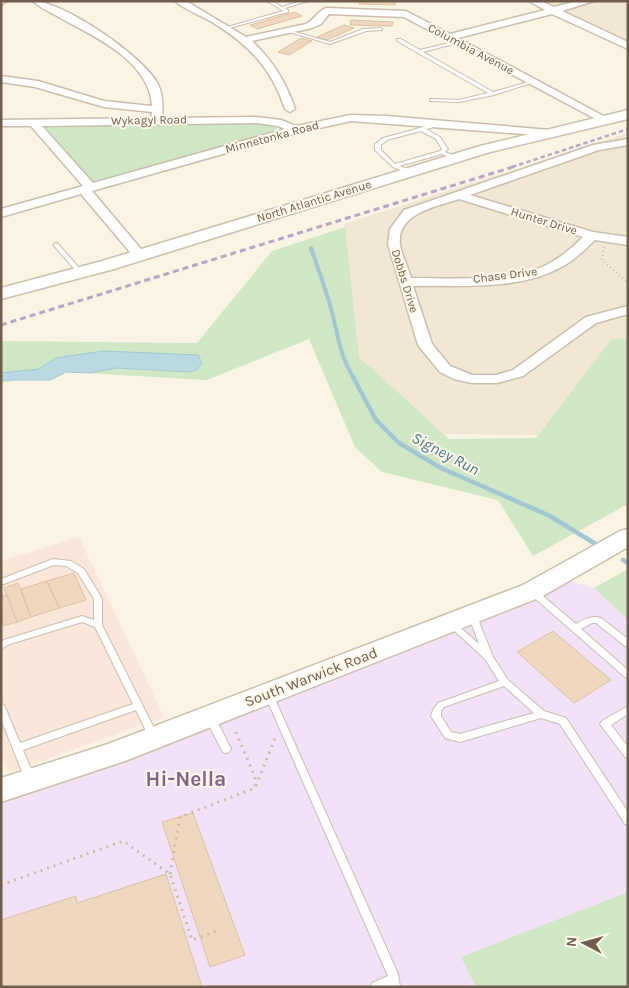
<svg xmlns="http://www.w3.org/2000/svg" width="629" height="988" font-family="Karla,sans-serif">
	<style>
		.residential { fill: #f2e7d4 }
		.commercial { fill: #fae7da }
		.education { fill: #f1e2f7 }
		.green { fill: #cfe7c5 }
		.water { fill: #bbd9e2; stroke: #a2c7d3 }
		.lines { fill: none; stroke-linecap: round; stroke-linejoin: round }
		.stream-far1 { stroke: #a2c7d3; stroke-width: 4 }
		.stream { stroke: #a2c7d3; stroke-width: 4.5 }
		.building { fill: #eed7bf; stroke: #dfbfa1 }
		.lane-casing { stroke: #cbbdac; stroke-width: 2 }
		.street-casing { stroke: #cbbdac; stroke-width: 3 }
		.secondary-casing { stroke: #cebeaa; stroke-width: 3 }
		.path-far1 { stroke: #d2baa2; stroke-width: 2; stroke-dasharray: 1 3; stroke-linecap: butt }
		.path { stroke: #d2baa2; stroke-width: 3; stroke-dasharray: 2 5; stroke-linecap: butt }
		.lane { fill: #fff; fill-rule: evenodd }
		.street { fill: #fff; fill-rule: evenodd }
		.secondary { fill: #fff; fill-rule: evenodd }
		.rail-far1 { stroke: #b8a5c3; stroke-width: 2.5; stroke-dasharray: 4.5 3; stroke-linecap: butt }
		.rail { stroke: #b8a5c3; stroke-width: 3; stroke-dasharray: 6 4; stroke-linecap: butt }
		.labels { text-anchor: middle; stroke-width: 4; stroke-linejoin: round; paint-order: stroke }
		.far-street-label { font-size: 12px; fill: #715d4c; stroke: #fef8eb }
		.street-label { font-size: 15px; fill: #715d4c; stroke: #fef8eb }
		.water-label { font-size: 16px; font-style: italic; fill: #4b788a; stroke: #fef8eb }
		.near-quarter-label { font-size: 21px; font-weight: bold; fill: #84648d; stroke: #fef8eb }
	</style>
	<rect width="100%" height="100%" fill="#faf4e5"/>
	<g class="residential">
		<polygon points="533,1 628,1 628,46"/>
		<polygon points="628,133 628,342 553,435 433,434 354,363 344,224"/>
	</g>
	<polygon class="commercial" points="79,537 164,717 9,773 1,751 1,561"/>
	<polygon class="education" points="557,577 594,588 628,620 628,987 1,987 1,786"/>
	<g class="green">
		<polygon points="264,122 278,126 277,130 98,184 89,180 34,130 45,126"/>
		<polygon points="345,227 359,357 449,439 536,438 611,340 628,337 628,504 533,556 498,500 382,472 355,447 309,339 207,380 66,372 1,383 1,341 197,343 272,251"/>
		<polygon points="628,569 628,620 594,588"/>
		<polygon points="628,892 628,987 476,987 461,957"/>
	</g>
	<polygon class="water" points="103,351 198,355 202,363 198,369 191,372 116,368 90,373 66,372 50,380 1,380 1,373 39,369 56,358"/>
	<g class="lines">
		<path class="stream-far1" d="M311,248C318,269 326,290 332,312C338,335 340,357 354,378"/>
		<g class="stream">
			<polyline points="353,377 376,420 399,443 441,468 550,516 594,543"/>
			<polyline points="623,560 628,563"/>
		</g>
	</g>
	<g class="building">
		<polygon points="359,1 395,1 395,5 359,4"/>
		<polygon points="295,12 302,16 257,29 250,25"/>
		<polygon points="351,20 393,22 392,26 350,25"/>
		<polygon points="344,25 354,28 327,40 317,37"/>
		<polygon points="301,38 312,41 289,55 278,52"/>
		<polygon points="74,573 86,600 59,608 47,581"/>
		<polygon points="47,581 59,608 31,617 21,589"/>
		<polygon points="18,583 31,617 17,622 4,588"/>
		<polygon points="7,595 17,622 3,626 1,596"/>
		<polygon points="553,631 611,680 574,703 517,652"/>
		<polygon points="193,813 245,955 210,967 162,822"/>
		<polygon points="166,874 202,987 1,987 1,920 76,896 77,903"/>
	</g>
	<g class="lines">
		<defs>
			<g id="lane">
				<polygon points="267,1 273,1 282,7 301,1 308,1 285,8 288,10 288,12 229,28 227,27 283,11"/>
				<polygon points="380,28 382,29 382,30 366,31 330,44 286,31 288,30 330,42 363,29"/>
				<polygon points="397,39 401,39 420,50 461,40 461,42 423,52 493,92 532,81 534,82 494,95 459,102 430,101 430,99 432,99 459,100 488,93 397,41"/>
				<path d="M432,122L436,123L431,128L426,129L440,137L448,149L445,152L458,157V159H454L442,154L399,166L413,171V173L411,174L393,167L375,150V144L383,138L427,126ZM421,131L436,139L442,149L440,151L395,164L381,150V145L387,140Z"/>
				<polygon points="56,243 58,244 82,271 82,273 78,273 54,246 53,245"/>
				<polygon points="53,559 71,561 84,569 101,597 102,599 102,625 158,736 156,739 153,740 150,739 136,710 23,750 35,779 33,782 30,783 27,782 25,779 1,719 1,704 4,705 5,707 20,743 133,704 95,627 82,622 10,644 1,649 1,642 4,640 82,616 94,620 94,599 78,573 66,566 54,565 1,585 1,579"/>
				<path d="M533,589L536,590L576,624C584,620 591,615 601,618L628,639V647L625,646L596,623H592L581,629L628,670V678L625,677L530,594L529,592L530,590Z"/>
				<path d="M472,611L475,612L476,614L493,657L508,680L544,711L566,718L628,812V825L625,824L560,724L541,718L460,742L445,738L431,716L433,710L438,703L499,681L485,659L447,624L448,622H454L479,644L468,614L469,612ZM504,686L534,713L460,734L451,732L441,716V711L444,707Z"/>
				<polygon points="269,692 272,693 273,695 398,974 400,987 390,987 389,986 371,987 372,983 388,976 265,695 266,693"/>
				<polygon points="628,706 628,714 611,725 628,747 628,758 625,757 600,724 602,721"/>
				<polygon points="210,713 213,714 215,717 231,749 229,752 226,753 223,752 221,749 205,717 207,714"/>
			</g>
			<g id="street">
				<polygon points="1,1 7,1 1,5"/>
				<path d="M33,1C63,1 143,56 158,84C163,95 163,107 162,118L256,117L281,120L296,126L351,115L386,116L550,130L555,133L550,136L351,121L297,133L92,191L146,255L145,258H135L81,194L1,217V209L83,186L31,126H1V120L151,118L152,112L104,107L35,87L1,82V76L38,81L104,101L152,106C150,62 96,37 62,19C53,13 41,9 33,1ZM256,123L278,126L285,129L93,183L42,126Z"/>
				<path d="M175,1H186L246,37L306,24C314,20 318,11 326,8L406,11L450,34L545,10L529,1H541L554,7L578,1H594L562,11L628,42V49L552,14L458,38L609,119V123L605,124L404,17L329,14L321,24L312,28L252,41C273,61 286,82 295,109L290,112L285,109C271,67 249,45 212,22C200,15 185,10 175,1Z"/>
				<path d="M628,139V145L599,150L470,195L593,232L628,237V245L595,240C585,249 576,259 565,265C522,291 462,285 413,286L432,344L450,366L472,375H496L513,370L586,317L628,306V314L596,323L523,376L497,383H472L454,379L440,372L418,345L388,244L390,229L404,210L593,145ZM459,199L583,237C571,249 558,260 542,267C506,282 451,278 411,278C408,267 402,256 400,245C396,213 436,207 459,199Z"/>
			</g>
			<g id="secondary">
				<polygon points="628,110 628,119 490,152 114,269 1,299 1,288 102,261 480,146"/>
				<polygon points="628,529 628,547 541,597 125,761 1,802 1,778 108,744 523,585 620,531"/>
			</g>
		</defs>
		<use href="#lane" class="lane-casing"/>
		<use href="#street" class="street-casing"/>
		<use href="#secondary" class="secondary-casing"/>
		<polyline class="path-far1" points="604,247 602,260 628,283"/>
		<g class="path">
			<polyline points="256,786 276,736"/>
			<polyline points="170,874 180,817 255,788 255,777 235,730"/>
			<polyline points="1,885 123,841 170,874 192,940 216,931"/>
		</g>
		<use href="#lane" class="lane"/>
		<use href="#street" class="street"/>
		<use href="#secondary" class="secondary"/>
		<polyline class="rail-far1" points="512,167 628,129"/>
		<polyline class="rail" points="1,325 516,166"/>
	</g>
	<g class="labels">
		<g class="far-street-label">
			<text transform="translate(471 49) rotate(28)" y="4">Columbia Avenue</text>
			<text transform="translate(149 120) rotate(-1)" y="4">Wykagyl Road</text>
			<text transform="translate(272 137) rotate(-15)" y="4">Minnetonka Road</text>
			<text transform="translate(314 201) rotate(-17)" y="4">North Atlantic Avenue</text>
			<text transform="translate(544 221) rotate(17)" y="4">Hunter Drive</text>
			<text transform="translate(505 275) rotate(-7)" y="4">Chase Drive</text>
			<text transform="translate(405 281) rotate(73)" y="4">Dobbs Drive</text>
		</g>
		<g class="street-label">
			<text transform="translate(311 677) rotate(-21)" y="5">South Warwick Road</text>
		</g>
		<g class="water-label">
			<text transform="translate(446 453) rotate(28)" y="6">Signey Run</text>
		</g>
		<g class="near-quarter-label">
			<text x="186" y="786">Hi-Nella</text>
		</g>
	</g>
	<rect width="629" height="988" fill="none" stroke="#715d4c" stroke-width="5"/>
	<g transform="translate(584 943) rotate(276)" stroke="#fef8eb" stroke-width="4" paint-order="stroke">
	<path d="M0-4L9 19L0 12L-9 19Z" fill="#715d4c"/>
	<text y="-8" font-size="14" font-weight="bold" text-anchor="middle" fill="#715d4c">N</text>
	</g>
</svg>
